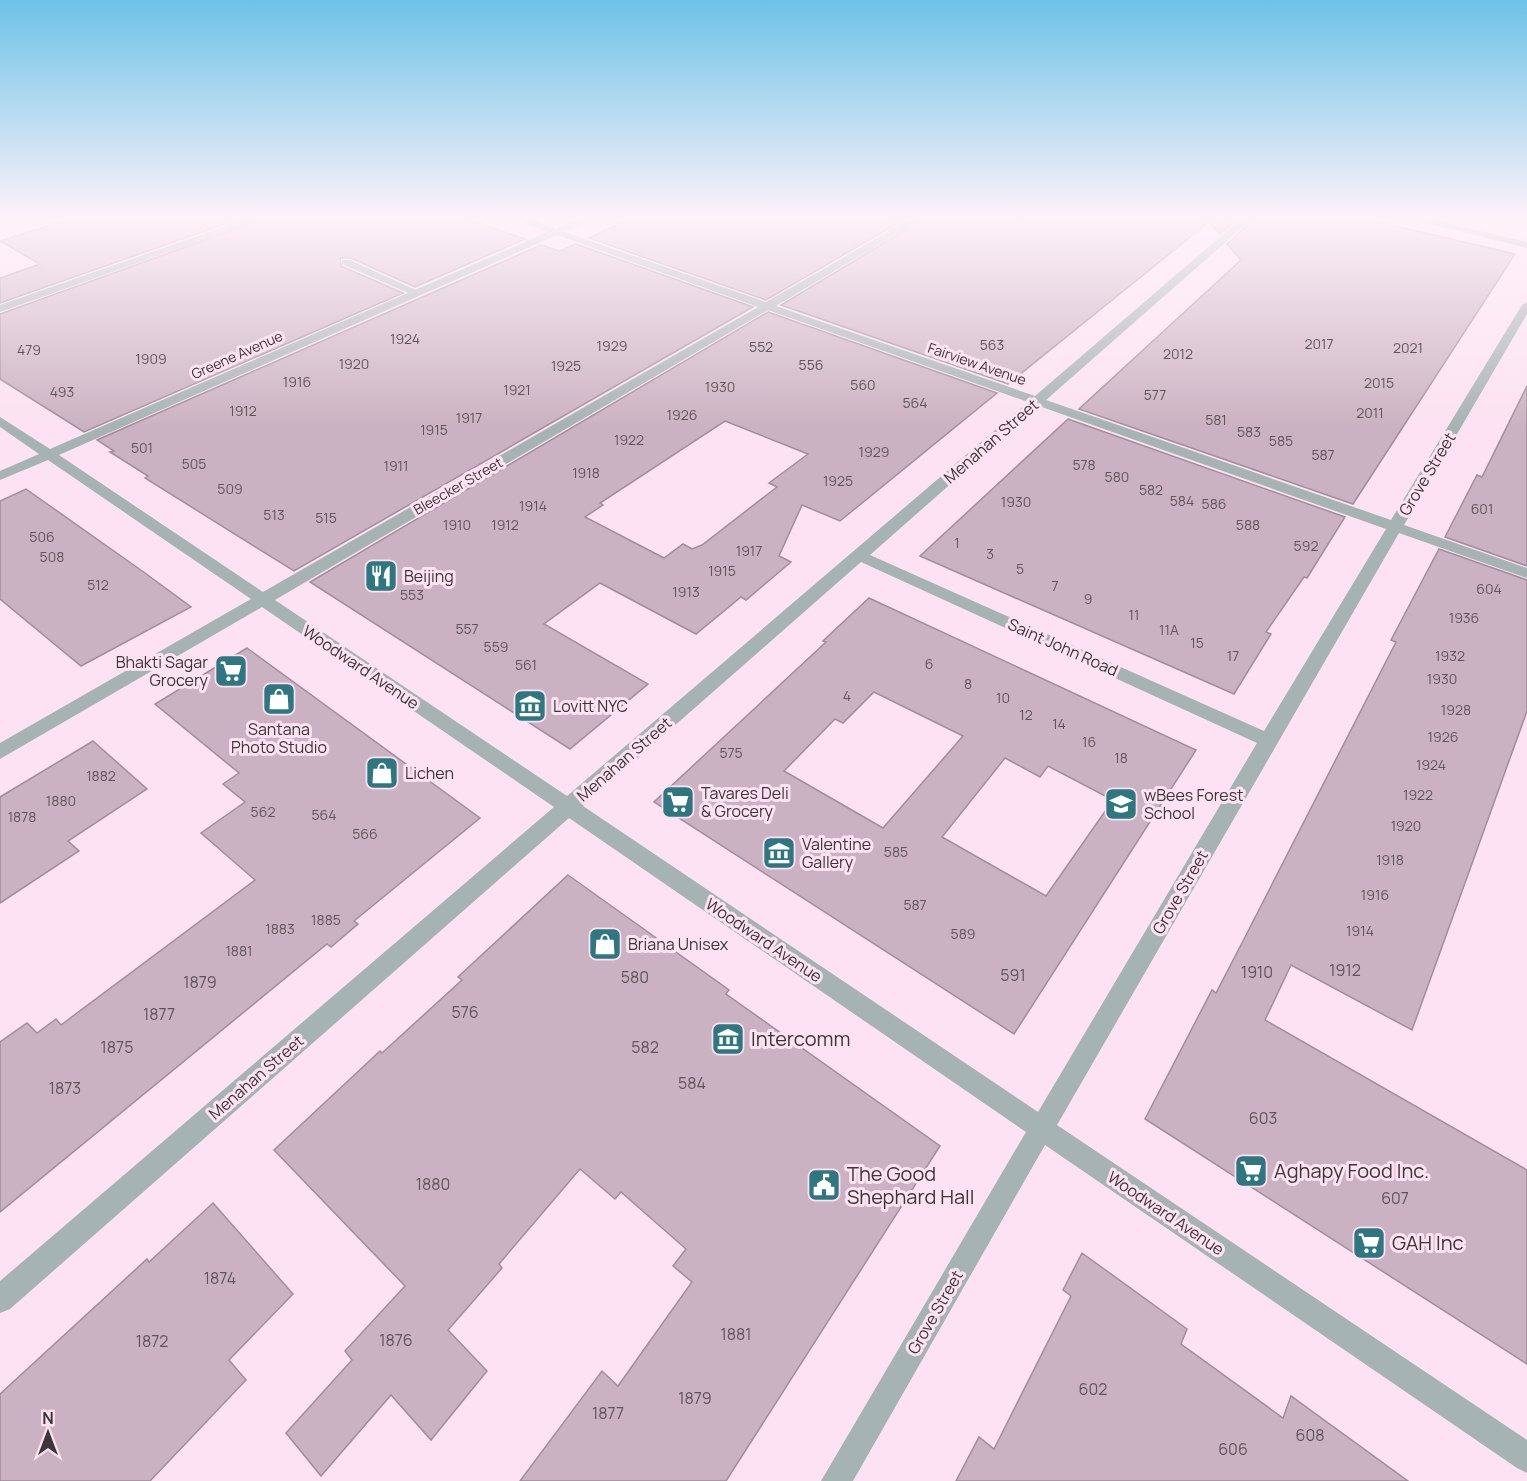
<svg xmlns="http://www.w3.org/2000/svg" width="1527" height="1481" font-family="Manrope,sans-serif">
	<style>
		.building { fill: #cbb2c2; stroke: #a38c9b; stroke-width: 1.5; fill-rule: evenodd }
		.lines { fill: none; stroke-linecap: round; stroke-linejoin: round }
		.lane { fill: #a5b3b4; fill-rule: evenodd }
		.street { fill: #a5b3b4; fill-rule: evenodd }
		.labels { text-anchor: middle; stroke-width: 6; stroke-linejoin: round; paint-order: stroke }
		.number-label { font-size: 14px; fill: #61545c }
		.far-street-label { font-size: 14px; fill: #3e343a; stroke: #fce2f2 }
		.street-label { font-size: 16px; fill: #3e343a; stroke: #fce2f2 }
		.poi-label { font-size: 16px; fill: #3e343a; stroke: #fce2f2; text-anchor: start }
		.near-number-label { font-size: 16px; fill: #61545c }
		.near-poi-label { font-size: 20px; fill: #3e343a; stroke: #fce2f2; text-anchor: start }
	</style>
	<rect width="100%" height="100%" fill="#fce2f2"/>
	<g class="building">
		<polygon points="69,219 239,219 0,303 0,278 40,264 0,241"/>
		<polygon points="263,219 468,219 525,239 415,287 351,258 340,258 341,266 403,293 84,432 0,379 0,314"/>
		<polygon points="629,219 905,219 766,300 589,238"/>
		<polygon points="924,219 1237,219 1220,234 1209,222 1008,384 781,305"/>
		<polygon points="1254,219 1366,219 1515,254 1353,504 1079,409 1241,260 1227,244"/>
		<polygon points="576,244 753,307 294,571 145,478 148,476 110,452 114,451 97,440 541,245 560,251"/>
		<path d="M768,312L997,393L840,521L802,505L779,556L791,562L746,600L741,597L696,634L600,583L544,624L648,684L570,749L310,582ZM725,421L808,454L769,483L777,487L702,545L692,549L683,544L664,558L585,517L603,505L600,503Z"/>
		<polygon points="1527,386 1527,566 1445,537 1477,475 1482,477"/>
		<polygon points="1068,419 1345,517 1307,578 1304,577 1266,632 1271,634 1234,694 920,556"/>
		<polygon points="26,489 145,573 191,607 81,666 0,599 0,501"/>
		<polygon points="1439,549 1527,580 1527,711 1412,1030 1291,965 1265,1020 1527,1170 1527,1364 1145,1119 1212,990 1216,993 1244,939 1396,642 1391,640"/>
		<path d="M869,598L1196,750L1014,1034L654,802L826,642L823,641ZM874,692L963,736L883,828L784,771L835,719L843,723ZM1005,758L1040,777L1048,766L1113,800L1046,896L942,837Z"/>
		<polygon points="247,648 480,818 354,921 358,924 331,947 327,944 0,1212 0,1042 27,1023 37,1033 56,1019 61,1025 255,880 201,833 245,802 223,784 239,773 155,704"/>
		<polygon points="93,741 147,789 68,841 79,851 0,903 0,797"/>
		<polygon points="568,875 729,990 726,994 940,1146 726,1481 520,1481 602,1371 618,1386 692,1282 673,1266 686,1249 621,1192 615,1199 580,1169 499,1264 502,1268 448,1330 487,1371 431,1440 391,1395 321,1476 286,1433 352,1360 345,1351 405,1286 274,1150 380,1051 382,1053 462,980 458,977"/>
		<polygon points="213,1203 293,1294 229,1360 246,1380 150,1481 0,1481 0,1394 147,1259 149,1262"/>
		<polygon points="1082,1253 1187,1329 1181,1344 1283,1418 1291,1396 1408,1481 956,1481 979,1437 994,1449 1071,1296 1063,1290"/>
	</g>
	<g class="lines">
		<polygon class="lane" points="342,260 350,260 422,293 413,295 342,264"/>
		<g class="street">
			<polygon points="246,219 261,219 0,312 0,305"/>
			<path d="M514,219H529L556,229L578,219H591L565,232L766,302L910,219H922L776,306L1035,396L1241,219H1252L1046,400L1391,520L1522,305L1527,302V314L1404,525L1527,568V578L1399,533L1057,1125L1527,1440V1473L1517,1468L1045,1145L853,1481H821L1026,1132L569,818L10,1309L0,1313V1281L554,807L262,607L0,759V743L251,599L48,460L0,480V471L39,454L0,427V417L50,449L548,232ZM557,235L758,307L263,592L59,455ZM768,310L1028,402L567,796L275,600ZM1039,406L1386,529L1264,731L870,555ZM861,562L1257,743L1038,1112L583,806Z"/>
			<polygon points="1411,219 1429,219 1527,242 1527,248"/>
		</g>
	</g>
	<linearGradient id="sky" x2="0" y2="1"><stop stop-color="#6dc2e7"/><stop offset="0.51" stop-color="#fef2f9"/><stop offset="1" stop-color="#fef2f9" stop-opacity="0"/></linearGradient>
	<rect width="1527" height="427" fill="url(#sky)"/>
	<defs>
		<symbol id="restaurant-square" viewBox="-11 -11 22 22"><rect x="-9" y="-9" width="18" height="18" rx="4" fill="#2f7780" stroke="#fce2f2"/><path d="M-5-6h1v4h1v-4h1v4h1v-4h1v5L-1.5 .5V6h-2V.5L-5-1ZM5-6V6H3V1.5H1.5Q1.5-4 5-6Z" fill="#fff"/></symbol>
		<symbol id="supermarket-square" viewBox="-11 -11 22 22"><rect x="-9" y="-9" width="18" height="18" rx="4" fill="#2f7780" stroke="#fce2f2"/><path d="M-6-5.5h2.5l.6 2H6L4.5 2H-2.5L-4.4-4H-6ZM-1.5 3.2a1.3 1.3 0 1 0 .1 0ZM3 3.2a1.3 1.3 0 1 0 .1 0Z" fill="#fff"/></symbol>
		<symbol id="shop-square" viewBox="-11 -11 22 22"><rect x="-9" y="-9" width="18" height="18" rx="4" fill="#2f7780" stroke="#fce2f2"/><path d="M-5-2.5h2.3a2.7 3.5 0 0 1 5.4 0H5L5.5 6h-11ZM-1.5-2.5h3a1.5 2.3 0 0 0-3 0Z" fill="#fff"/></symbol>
		<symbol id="museum-square" viewBox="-11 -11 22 22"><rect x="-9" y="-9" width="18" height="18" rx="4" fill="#2f7780" stroke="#fce2f2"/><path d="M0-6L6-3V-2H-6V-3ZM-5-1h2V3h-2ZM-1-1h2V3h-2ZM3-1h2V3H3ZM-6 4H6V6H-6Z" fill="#fff"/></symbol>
		<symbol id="school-square" viewBox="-11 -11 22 22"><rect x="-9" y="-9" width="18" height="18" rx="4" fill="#2f7780" stroke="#fce2f2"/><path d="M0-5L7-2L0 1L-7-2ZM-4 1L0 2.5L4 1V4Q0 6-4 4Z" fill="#fff"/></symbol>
		<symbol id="civic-square" viewBox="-11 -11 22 22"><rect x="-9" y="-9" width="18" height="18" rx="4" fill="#2f7780" stroke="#fce2f2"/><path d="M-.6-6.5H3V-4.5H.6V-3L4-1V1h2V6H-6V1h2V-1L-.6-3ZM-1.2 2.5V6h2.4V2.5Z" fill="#fff"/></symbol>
	</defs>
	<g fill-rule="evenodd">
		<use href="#restaurant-square" x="362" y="557" width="38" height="38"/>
		<use href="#supermarket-square" x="212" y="652" width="38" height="38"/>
		<use href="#shop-square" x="260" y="680" width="38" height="38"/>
		<use href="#museum-square" x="511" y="687" width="38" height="38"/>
		<use href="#shop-square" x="363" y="754" width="38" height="38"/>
		<use href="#supermarket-square" x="659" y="783" width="38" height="38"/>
		<use href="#school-square" x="1102" y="785" width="38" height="38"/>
		<use href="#museum-square" x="760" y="834" width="38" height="38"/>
		<use href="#shop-square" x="586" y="925" width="38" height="38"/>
		<use href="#museum-square" x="709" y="1020" width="38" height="38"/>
		<use href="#supermarket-square" x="1232" y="1152" width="38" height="38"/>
		<use href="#civic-square" x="805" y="1166" width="38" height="38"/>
		<use href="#supermarket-square" x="1350" y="1224" width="38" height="38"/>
	</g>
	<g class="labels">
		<g class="number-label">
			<text x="405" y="344">1924</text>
			<text x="1319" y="349">2017</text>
			<text x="992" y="350">563</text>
			<text x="612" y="351">1929</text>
			<text x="761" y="352">552</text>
			<text x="1408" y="353">2021</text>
			<text x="29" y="355">479</text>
			<text x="1178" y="359">2012</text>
			<text x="151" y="364">1909</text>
			<text x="354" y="369">1920</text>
			<text x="811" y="370">556</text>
			<text x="566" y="371">1925</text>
			<text x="297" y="387">1916</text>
			<text x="1379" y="388">2015</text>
			<text x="863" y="390">560</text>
			<text x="720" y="392">1930</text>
			<text x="517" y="395">1921</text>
			<text x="62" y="397">493</text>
			<text x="1155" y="400">577</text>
			<text x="915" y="408">564</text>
			<text x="243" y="416">1912</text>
			<text x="1370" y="418">2011</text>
			<text x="682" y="420">1926</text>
			<text x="469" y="423">1917</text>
			<text x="1216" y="425">581</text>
			<text x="434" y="435">1915</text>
			<text x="1249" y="437">583</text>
			<text x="629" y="445">1922</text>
			<text x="1281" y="446">585</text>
			<text x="142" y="453">501</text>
			<text x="874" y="457">1929</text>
			<text x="1323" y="460">587</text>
			<text x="194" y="469">505</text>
			<text x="1084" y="470">578</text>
			<text x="396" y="471">1911</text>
			<text x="586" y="478">1918</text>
			<text x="1117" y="482">580</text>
			<text x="838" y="486">1925</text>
			<text x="230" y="494">509</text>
			<text x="1151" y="495">582</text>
			<text x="1182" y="506">584</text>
			<text x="1016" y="507">1930</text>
			<text x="1214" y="509">586</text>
			<text x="533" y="511">1914</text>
			<text x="1482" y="514">601</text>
			<text x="274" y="520">513</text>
			<text x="326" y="523">515</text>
			<text x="457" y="530">1910</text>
			<text x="505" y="530">1912</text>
			<text x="1248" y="530">588</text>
			<text x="42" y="542">506</text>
			<text x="957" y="548">1</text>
			<text x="1306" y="551">592</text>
			<text x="749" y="556">1917</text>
			<text x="990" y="559">3</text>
			<text x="52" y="562">508</text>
			<text x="1020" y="574">5</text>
			<text x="722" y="576">1915</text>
			<text x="98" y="590">512</text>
			<text x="1055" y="591">7</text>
			<text x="1489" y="594">604</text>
			<text x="686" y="597">1913</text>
			<text x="412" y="600">553</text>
			<text x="1088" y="604">9</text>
			<text x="1134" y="620">11</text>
			<text x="1464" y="623">1936</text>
			<text x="467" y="634">557</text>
			<text x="1169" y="635">11A</text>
			<text x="1197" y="648">15</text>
			<text x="496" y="652">559</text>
			<text x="1233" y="661">17</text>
			<text x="1450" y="661">1932</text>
			<text x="929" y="669">6</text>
			<text x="526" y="670">561</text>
			<text x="1442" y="684">1930</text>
			<text x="968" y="689">8</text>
			<text x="847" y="701">4</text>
			<text x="1003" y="703">10</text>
			<text x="1456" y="715">1928</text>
			<text x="1026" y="720">12</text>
			<text x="1059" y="729">14</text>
			<text x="1443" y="742">1926</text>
			<text x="1089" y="747">16</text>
			<text x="731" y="758">575</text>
			<text x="1121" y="763">18</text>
			<text x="1431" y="770">1924</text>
			<text x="101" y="781">1882</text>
			<text x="1418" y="800">1922</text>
			<text x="61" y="806">1880</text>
			<text x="263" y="817">562</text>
			<text x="324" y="820">564</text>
			<text x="22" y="822">1878</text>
			<text x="1406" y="831">1920</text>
			<text x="365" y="839">566</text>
			<text x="896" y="857">585</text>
			<text x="1390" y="865">1918</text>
			<text x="1375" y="900">1916</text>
			<text x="915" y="910">587</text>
			<text x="326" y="925">1885</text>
			<text x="280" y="934">1883</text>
			<text x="1360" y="936">1914</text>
			<text x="963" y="939">589</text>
			<text x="239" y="956">1881</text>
		</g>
		<g class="far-street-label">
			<text transform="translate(237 355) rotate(-24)" y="5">Greene Avenue</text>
			<text transform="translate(977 364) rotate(19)" y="5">Fairview Avenue</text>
			<text transform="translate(458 486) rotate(-30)" y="5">Bleecker Street</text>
		</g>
		<g class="street-label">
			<text transform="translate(991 441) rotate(-41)" y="6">Menahan Street</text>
			<text transform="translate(1427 474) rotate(-59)" y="6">Grove Street</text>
			<text transform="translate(1063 647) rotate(24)" y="6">Saint John Road</text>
			<text transform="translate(361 667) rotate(34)" y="6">Woodward Avenue</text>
			<text transform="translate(624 759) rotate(-41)" y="6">Menahan Street</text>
			<text transform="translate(1180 892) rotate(-60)" y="6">Grove Street</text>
			<text transform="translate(764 940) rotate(34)" y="6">Woodward Avenue</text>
			<text transform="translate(256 1077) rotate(-41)" y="6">Menahan Street</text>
			<text transform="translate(1166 1213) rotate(34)" y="6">Woodward Avenue</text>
			<text transform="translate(935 1312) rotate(-60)" y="6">Grove Street</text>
		</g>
		<g class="poi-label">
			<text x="404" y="582">Beijing</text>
			<text x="208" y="668" text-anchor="end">Bhakti Sagar<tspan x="208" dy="18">Grocery</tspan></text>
			<text x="553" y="712">Lovitt NYC</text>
			<text x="279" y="735" text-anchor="middle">Santana<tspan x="279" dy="18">Photo Studio</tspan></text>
			<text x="405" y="779">Lichen</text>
			<text x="701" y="799">Tavares Deli<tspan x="701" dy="18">&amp; Grocery</tspan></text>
			<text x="1144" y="801">wBees Forest<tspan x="1144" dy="18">School</tspan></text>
			<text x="802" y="850">Valentine<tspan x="802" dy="18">Gallery</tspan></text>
			<text x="628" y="950">Briana Unisex</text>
		</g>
		<g class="near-number-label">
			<text x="1345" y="976">1912</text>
			<text x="1257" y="978">1910</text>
			<text x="1013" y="981">591</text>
			<text x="635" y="983">580</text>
			<text x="200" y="988">1879</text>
			<text x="465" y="1018">576</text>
			<text x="159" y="1020">1877</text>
			<text x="117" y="1053">1875</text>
			<text x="645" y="1053">582</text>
			<text x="692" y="1089">584</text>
			<text x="65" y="1094">1873</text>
			<text x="1263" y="1124">603</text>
			<text x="433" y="1190">1880</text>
			<text x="1395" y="1204">607</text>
			<text x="220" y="1284">1874</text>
			<text x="736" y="1340">1881</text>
			<text x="396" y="1346">1876</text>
			<text x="152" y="1347">1872</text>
			<text x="1093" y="1395">602</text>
			<text x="695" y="1404">1879</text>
			<text x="608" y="1419">1877</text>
			<text x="1310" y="1441">608</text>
			<text x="1233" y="1455">606</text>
		</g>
		<g class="near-poi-label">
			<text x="751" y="1046">Intercomm</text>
			<text x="1274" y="1178">Aghapy Food Inc.</text>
			<text x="847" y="1181">The Good<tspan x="847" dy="23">Shephard Hall</tspan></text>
			<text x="1392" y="1250">GAH Inc</text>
		</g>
	</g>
	<g transform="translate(48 1433)" stroke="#fce2f2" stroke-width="4.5" paint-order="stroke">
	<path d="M0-4.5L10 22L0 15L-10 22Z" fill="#3e343a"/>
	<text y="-9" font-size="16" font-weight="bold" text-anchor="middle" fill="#3e343a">N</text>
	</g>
</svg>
